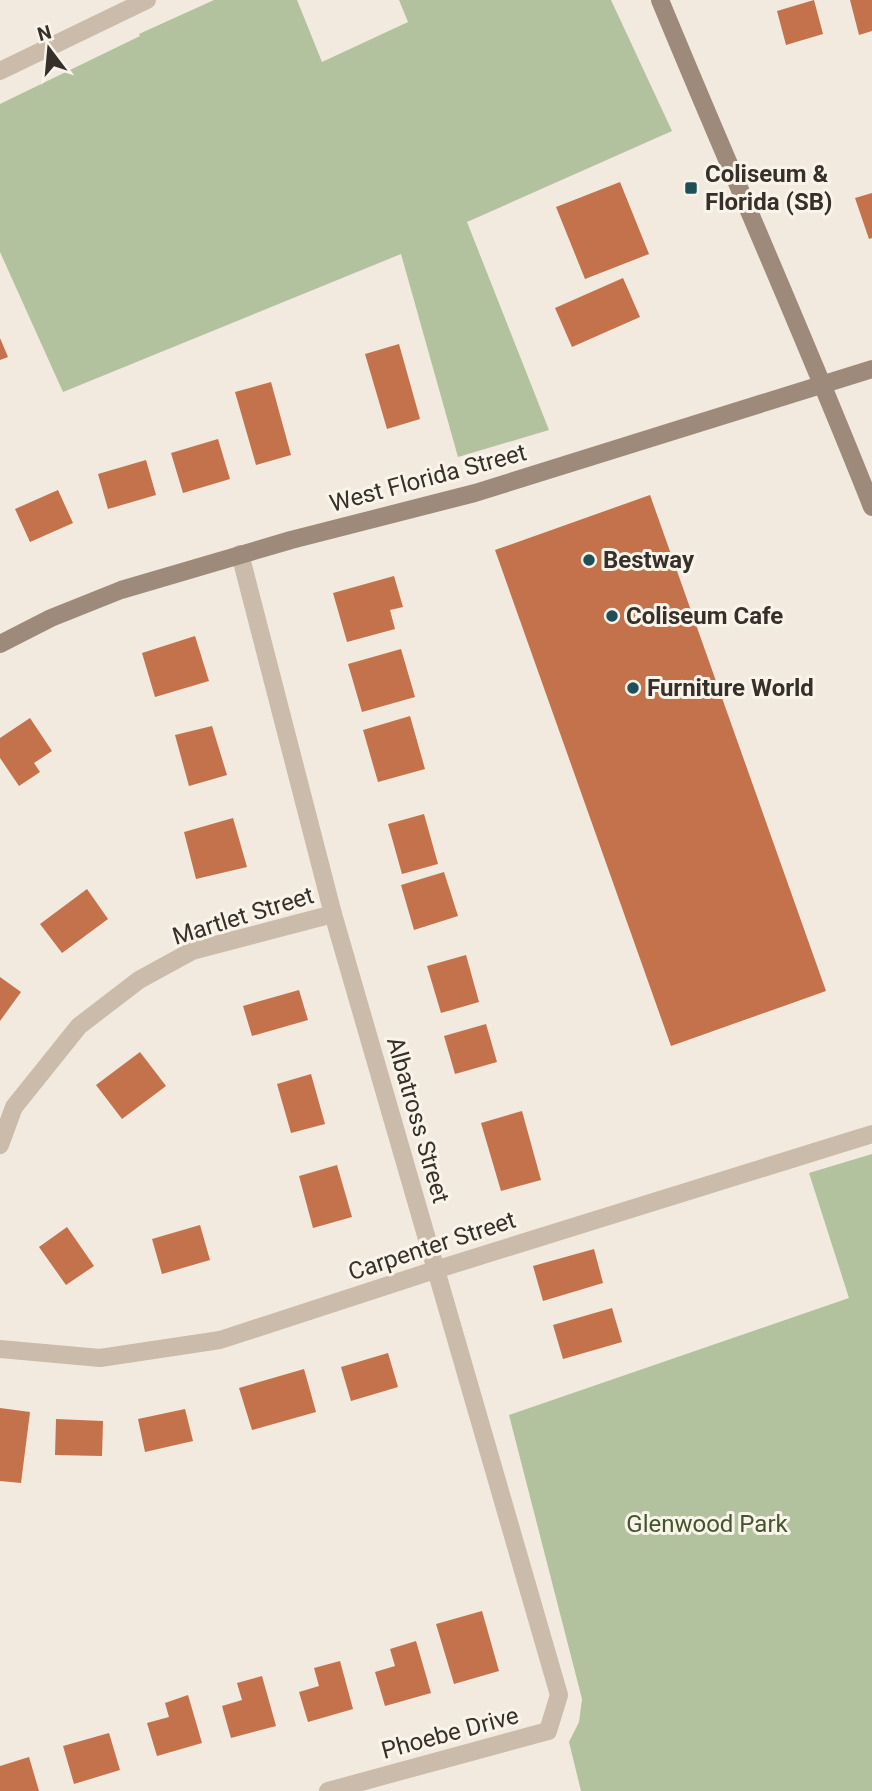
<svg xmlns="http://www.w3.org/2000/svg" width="872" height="1791" font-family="Roboto,sans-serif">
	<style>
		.green { fill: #b2c19e }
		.building { fill: #c3724b }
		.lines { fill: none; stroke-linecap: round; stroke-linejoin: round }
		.street { stroke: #cabbaa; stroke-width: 18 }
		.secondary { stroke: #9e8a7b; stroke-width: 18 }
		.poi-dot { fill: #1f5058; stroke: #f9f4ea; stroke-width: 2.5 }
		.labels { text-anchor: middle; stroke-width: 6; stroke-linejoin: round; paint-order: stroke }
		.poi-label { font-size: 24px; font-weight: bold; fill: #372f29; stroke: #f9f4ea; text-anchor: start }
		.street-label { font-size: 24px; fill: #372f29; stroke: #f9f4ea }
		.park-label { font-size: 24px; fill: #43552d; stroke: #f9f4ea }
	</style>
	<rect width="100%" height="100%" fill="#f2eade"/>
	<g class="green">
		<polygon points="214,0 297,0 322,62 408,22 399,0 611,0 672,131 467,222 549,430 458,457 401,254 63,392 0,252 0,104 140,36 139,34"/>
		<polygon points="872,1154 872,1791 581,1791 569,1742 579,1722 582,1699 509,1415 849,1298 809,1173"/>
	</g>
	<g class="building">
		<polygon points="814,0 823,34 786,45 777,11"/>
		<polygon points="850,0 872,0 872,31 859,35"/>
		<polygon points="620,182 649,254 585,279 556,207"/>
		<polygon points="872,193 872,238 869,239 855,198"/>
		<polygon points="623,278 640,317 572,347 555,308"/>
		<polygon points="0,338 8,357 0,360"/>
		<polygon points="399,344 420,419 387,429 365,354"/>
		<polygon points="271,382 291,455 256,465 235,392"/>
		<polygon points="218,439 230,479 183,493 171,453"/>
		<polygon points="146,460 156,495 108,509 98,474"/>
		<polygon points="58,490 73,523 30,542 15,509"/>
		<polygon points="650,495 826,991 671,1046 495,550"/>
		<polygon points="394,576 403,607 390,610 395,629 347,642 333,593"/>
		<polygon points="195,636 209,681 155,697 142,653"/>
		<polygon points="401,649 415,697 362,712 348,664"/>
		<polygon points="410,716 425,769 378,782 363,730"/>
		<polygon points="30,718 52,751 34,763 40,772 19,786 0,758 0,738"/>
		<polygon points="212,726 227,775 189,786 175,735"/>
		<polygon points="424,814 438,864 402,874 388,824"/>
		<polygon points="233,818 247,867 196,879 184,832"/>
		<polygon points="444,872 458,916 414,930 401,885"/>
		<polygon points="87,889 108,919 62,953 40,924"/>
		<polygon points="466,955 479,1002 441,1013 427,966"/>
		<polygon points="0,977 21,992 0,1021"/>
		<polygon points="299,990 308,1020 252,1036 243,1006"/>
		<polygon points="486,1024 497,1062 455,1074 444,1036"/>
		<polygon points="140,1052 166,1086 122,1119 96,1085"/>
		<polygon points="311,1074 325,1124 291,1133 277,1084"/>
		<polygon points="522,1111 541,1180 501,1191 481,1123"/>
		<polygon points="337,1165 352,1217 313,1228 299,1176"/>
		<polygon points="200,1225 210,1260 162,1274 152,1239"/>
		<polygon points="67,1227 94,1266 66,1285 39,1247"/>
		<polygon points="594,1249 603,1283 543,1301 533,1266"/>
		<polygon points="612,1308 622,1342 563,1359 553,1325"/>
		<polygon points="388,1353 398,1387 351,1401 341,1367"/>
		<polygon points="304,1369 316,1412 252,1430 239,1388"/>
		<polygon points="0,1408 30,1412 21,1483 0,1481"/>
		<polygon points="185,1409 193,1441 145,1452 138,1419"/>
		<polygon points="56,1419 103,1421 102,1456 55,1455"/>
		<polygon points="482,1611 499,1671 454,1684 436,1624"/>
		<polygon points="416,1641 431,1693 385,1706 375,1672 395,1666 390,1649"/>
		<polygon points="340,1661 353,1709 308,1722 299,1692 319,1686 314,1668"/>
		<polygon points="262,1676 276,1726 231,1738 222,1706 242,1700 237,1683"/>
		<polygon points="188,1695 202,1743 157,1756 147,1723 169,1717 165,1703"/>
		<polygon points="109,1733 120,1770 74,1784 63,1746"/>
		<polygon points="29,1757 39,1791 0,1791 0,1766"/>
	</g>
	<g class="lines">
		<g class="street">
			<polyline points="0,71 147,0"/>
			<polyline points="240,554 333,914 559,1695 548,1731 328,1791"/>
			<polyline points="0,1145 14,1107 79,1026 139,980 192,951 333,914"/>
			<polyline points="0,1349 100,1358 220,1340 435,1270 872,1134"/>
		</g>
		<g class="secondary">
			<path d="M660,0C730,170 805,337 872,507"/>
			<polyline points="0,644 51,618 121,590 291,540 475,493 872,369"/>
		</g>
	</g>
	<g class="poi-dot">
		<rect x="684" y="181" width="14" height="14" rx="3.5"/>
		<circle cx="589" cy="560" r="7"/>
		<circle cx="612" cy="616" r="7"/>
		<circle cx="633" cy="688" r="7"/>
	</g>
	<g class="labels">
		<g class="poi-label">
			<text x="705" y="182">Coliseum &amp;<tspan x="705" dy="28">Florida (SB)</tspan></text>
			<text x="603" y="568">Bestway</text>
			<text x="626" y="624">Coliseum Cafe</text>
			<text x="647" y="696">Furniture World</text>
		</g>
		<g class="street-label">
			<text transform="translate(428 478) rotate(-15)" y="8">West Florida Street</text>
			<text transform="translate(243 916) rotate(-17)" y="8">Martlet Street</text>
			<text transform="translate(418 1120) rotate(74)" y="8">Albatross Street</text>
			<text transform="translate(432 1246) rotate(-18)" y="8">Carpenter Street</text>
			<text transform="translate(450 1733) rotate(-15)" y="8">Phoebe Drive</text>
		</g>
		<g class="park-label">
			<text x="707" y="1532">Glenwood Park</text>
		</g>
	</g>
	<g transform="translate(49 49) rotate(344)" stroke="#f9f4ea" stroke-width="5" paint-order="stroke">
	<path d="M0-5L12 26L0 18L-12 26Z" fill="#372f29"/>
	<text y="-10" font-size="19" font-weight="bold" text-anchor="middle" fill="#372f29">N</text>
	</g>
</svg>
